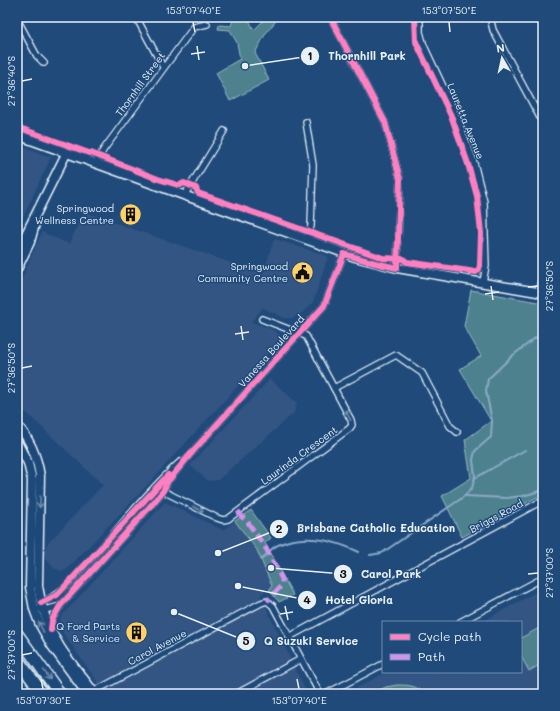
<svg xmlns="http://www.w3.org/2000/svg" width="560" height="711" font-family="Mali,sans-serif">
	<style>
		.built { fill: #335584 }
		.green { fill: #4e818d; stroke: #9bb9c2 }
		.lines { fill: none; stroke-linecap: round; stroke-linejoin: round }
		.stream { stroke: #8aaac8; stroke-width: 2 }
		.street-casing { stroke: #e8f1f8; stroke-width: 8 }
		.secondary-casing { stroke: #e8f1f8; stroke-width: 11 }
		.highway-casing { stroke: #e8f1f8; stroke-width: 14 }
		.street { stroke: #1f4a7a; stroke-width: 5.5 }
		.secondary { stroke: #1f4a7a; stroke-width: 8 }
		.highway { stroke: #1f4a7a; stroke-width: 11 }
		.quiet { stroke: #d193ec; stroke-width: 5; stroke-dasharray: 10 5; stroke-linecap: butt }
		.cycleway-casing { stroke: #1f4a7a; stroke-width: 8 }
		.cycleway { stroke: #ff80c0; stroke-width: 6 }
		.oneway { stroke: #6f8dac }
		.ticks { fill: none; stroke: #e8f1f8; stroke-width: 1.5 }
		.labels { text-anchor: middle; stroke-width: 3; stroke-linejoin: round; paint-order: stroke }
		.street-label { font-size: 10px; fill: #e8f1f8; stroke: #1f4a7a }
		.poi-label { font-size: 10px; fill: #e8f1f8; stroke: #1f4a7a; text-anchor: end }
		.leader { fill: none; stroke: #e8f1f8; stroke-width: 1.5 }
		.callout-dot { fill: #e8f1f8; stroke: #1f4a7a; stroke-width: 1.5 }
		.mark-label { font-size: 12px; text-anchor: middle; font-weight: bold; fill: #111 }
		.callout-label { font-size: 11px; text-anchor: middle; font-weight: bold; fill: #e8f1f8; stroke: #1f4a7a; stroke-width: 3; stroke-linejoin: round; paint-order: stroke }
		.neatline { fill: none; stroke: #e8f1f8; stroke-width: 1.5 }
		.ticks-label { font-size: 10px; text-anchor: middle; fill: #e8f1f8 }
	</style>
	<rect width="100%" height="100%" fill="#1f4a7a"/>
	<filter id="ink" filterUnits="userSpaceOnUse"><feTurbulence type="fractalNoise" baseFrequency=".025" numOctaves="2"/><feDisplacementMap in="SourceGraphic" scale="8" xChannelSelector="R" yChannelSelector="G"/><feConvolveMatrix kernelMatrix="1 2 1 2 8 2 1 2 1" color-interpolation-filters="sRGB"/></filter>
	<g filter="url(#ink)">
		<g class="built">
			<polygon points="17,145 51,157 17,230"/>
			<polygon points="84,212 263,274 274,239 325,255 328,257 313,302 302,313 293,318 284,318 263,308 251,322 272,329 280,335 280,340 137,496 66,570 61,571 54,568 45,558 44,552 47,544 103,485 17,404 17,290 42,232 69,244"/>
			<polygon points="270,379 297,403 294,413 218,480 208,481 190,465"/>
			<polygon points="165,502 223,530 235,521 257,550 272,586 260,595 305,689 312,694 106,694 61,630 60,618"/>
			<polygon points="536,592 543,606 543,694 346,694 386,672 390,672 391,674 394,672 521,672 521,622 488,622 487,619"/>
		</g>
		<g class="green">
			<polygon points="234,17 250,17 251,18 249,20 254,30 267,17 279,17 266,33 255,53 269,80 230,101 216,73 240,59 237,43 230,30 218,29 219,25 231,26"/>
			<polygon points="471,290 543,303 543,495 539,496 462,537 442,496 471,478 465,440 491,421 460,369 481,356 464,326"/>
			<polygon points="251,510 271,538 265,543 293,595 279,602 269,590 272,586 257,550 235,521"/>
			<polygon points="543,626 543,663 529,671 521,656 521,638"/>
			<path d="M397,685C407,685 418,685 423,694H371L386,687Z"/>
		</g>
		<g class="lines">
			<g class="stream">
				<polyline points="475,478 525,450"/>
				<polyline points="465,496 506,498 523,496 543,490"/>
				<polyline points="370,555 382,553 462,498 472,488 475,476 473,460 475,451 491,437 492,421 486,391 488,379 512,356 543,332"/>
				<path d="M261,560C266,555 271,548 278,545C304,533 335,541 359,552"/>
			</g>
			<defs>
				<g id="street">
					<polyline points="136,17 163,67"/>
					<polyline points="330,17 385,122 400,179 397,268"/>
					<polyline points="420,17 420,32 424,46 454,110 473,159 484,202 486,266 483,282"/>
					<polyline points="490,17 493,30 543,123"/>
					<polyline points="17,19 37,56 44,63"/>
					<polyline points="306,122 313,165 311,226 307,240"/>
					<polyline points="95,164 104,149 194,27 207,24"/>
					<polyline points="184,196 224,131"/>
					<polyline points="538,292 543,274"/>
					<polyline points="334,388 396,355 422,373 450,426 457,432"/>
					<polyline points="163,491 217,518 223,520 228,519 350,428 352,425 351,420 306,336 262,319"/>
					<path d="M41,603C59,596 71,580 84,566C117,532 145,493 180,462"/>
					<polyline points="34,609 49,609 60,606"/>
					<polyline points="460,622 543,578"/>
					<polyline points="51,630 52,620 60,606 155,501 163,491 168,481 194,450 324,306 344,254"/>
					<polyline points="289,637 538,503 543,503"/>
					<polyline points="91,693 261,603 267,601 273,606 320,694"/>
					<polyline points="236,694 301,659"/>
					<polyline points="326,694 383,664"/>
				</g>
				<g id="secondary">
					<polyline points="17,135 355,257 397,268 543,293"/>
					<polyline points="17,252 66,154"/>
					<polyline points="17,269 30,242 35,224"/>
					<path d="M17,425C30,439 37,457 40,476L38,586C41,607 48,628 60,647C70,663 84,678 95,694"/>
					<polyline points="17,442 28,463 32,480 30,587 34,609 40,625 52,646 87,694"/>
				</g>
				<g id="highway">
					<polyline points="17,634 60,694"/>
					<polyline points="17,659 43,694"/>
					<polyline points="17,692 18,694"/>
				</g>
			</defs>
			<use href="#street" class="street-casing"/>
			<use href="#secondary" class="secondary-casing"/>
			<use href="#highway" class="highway-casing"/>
			<use href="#street" class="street"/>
			<use href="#secondary" class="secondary"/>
			<use href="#highway" class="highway"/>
			<polyline class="quiet" points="238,511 242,517 247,521 267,550 282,579 282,585 267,601"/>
			<defs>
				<g id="cycleway">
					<polyline points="17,127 89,153 91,153 158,179 178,185 180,185 184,183 196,188 198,193 383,258 404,259 405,261 407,262 476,272 479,269 480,265 481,233 477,196 468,164 452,118 416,42 415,17"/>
					<polyline points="41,603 57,595 168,475"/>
					<polyline points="51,630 52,620 60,606 155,501 163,491 168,481 194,450 324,306 344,254 375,263 397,268 400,179 385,122 330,17"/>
				</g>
			</defs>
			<use href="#cycleway" class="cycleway-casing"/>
			<use href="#cycleway" class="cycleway"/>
		</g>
		<defs><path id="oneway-shaft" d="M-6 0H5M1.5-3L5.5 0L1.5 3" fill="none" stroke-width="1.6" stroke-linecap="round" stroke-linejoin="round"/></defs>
		<g class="oneway">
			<use href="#oneway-shaft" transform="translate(348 415) rotate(-117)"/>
			<use href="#oneway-shaft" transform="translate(40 502) rotate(92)"/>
			<use href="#oneway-shaft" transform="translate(198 509) rotate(27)"/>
			<use href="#oneway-shaft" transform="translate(41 627) rotate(-116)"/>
			<use href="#oneway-shaft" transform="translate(47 675) rotate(56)"/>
		</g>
	</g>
	<path class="ticks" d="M193,22L195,32M449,22L450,32M197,46L199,60M191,54L205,52M22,81L32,79M491,286L493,300M528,287L538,286M485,294L499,292M241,326L243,340M235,334L249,332M22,368L32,366M528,574L538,573M285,606L288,620M280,614L293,612M22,655L32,653M41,679L43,689M297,679L299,689"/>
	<defs>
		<symbol id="building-disc" viewBox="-11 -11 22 22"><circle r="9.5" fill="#ffd166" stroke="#1f4a7a"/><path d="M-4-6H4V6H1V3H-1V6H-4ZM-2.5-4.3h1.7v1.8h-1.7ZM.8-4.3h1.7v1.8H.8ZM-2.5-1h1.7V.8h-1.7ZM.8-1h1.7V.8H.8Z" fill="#111"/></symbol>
		<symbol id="civic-disc" viewBox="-11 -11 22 22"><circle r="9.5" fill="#ffd166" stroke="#1f4a7a"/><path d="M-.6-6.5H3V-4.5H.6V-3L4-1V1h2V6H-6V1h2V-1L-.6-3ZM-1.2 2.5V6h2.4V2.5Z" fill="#111"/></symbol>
	</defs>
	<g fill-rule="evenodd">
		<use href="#building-disc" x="118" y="202" width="25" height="25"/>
		<use href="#civic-disc" x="290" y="260" width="25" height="25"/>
		<use href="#building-disc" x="124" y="620" width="25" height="25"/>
	</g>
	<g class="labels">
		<g class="street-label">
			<text transform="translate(140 84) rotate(-54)" y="4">Thornhill Street</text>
			<text transform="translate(466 121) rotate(68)" y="4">Lauretta Avenue</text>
			<text transform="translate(271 351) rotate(-48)" y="4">Vanessa Boulevard</text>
			<text transform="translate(299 455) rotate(-36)" y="4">Laurinda Crescent</text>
			<text transform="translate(496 516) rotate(-28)" y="4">Briggs Road</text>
			<text transform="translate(157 647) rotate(-28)" y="4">Carol Avenue</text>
		</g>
		<g class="poi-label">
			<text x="114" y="212">Springwood<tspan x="114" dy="12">Wellness Centre</tspan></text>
			<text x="288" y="270">Springwood<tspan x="288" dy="12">Community Centre</tspan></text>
			<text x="120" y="630">Q Ford Parts<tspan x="120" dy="12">&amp; Service</tspan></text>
		</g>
	</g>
	<path class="leader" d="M245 66L310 56M218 553L279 529M271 568L343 574M238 586L307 600M174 612L246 641"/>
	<g class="callout-dot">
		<circle cx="245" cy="66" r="4"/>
		<circle cx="218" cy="553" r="4"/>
		<circle cx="271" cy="568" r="4"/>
		<circle cx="238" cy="586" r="4"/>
		<circle cx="174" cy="612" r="4"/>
		<circle cx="310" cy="56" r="10"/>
		<circle cx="279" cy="529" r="10"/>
		<circle cx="343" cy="574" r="10"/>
		<circle cx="307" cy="600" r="10"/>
		<circle cx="246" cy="641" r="10"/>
	</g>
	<g class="mark-label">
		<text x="310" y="60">1</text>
		<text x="279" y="533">2</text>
		<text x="343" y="578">3</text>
		<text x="307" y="604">4</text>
		<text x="246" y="645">5</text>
	</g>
	<g class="callout-label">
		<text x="367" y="60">Thornhill Park</text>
		<text x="376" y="532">Brisbane Catholic Education</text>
		<text x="391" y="578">Carol Park</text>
		<text x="359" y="604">Hotel Gloria</text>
		<text x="311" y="645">Q Suzuki Service</text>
	</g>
	<rect width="560" height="711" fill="none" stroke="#1f4a7a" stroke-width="44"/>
	<rect x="382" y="621" width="140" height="52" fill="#1f4a7a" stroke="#6f8dac"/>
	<rect x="390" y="634" width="20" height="6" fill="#ff80c0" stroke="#6f8dac"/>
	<text x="418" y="641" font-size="12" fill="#e8f1f8">Cycle path</text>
	<rect x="390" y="654" width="20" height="6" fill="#d193ec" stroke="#6f8dac"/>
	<text x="418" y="661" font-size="12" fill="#e8f1f8">Path</text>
	<g transform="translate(502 58) rotate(351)" stroke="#1f4a7a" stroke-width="3" paint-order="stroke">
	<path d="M0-3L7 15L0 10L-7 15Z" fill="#e8f1f8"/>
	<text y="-6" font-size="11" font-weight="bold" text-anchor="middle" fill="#e8f1f8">N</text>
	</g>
	<rect x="22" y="22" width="516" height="667" class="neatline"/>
	<g class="ticks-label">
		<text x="193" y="14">153°07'40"E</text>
		<text x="449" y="14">153°07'50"E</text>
		<text transform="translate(11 81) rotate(-90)" y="4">27°36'40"S</text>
		<text transform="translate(549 286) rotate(-90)" y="4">27°36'50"S</text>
		<text transform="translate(11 368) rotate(-90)" y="4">27°36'50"S</text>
		<text transform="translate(549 573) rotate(-90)" y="4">27°37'00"S</text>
		<text transform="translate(11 655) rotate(-90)" y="4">27°37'00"S</text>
		<text x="43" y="704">153°07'30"E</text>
		<text x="299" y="704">153°07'40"E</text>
	</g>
</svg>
